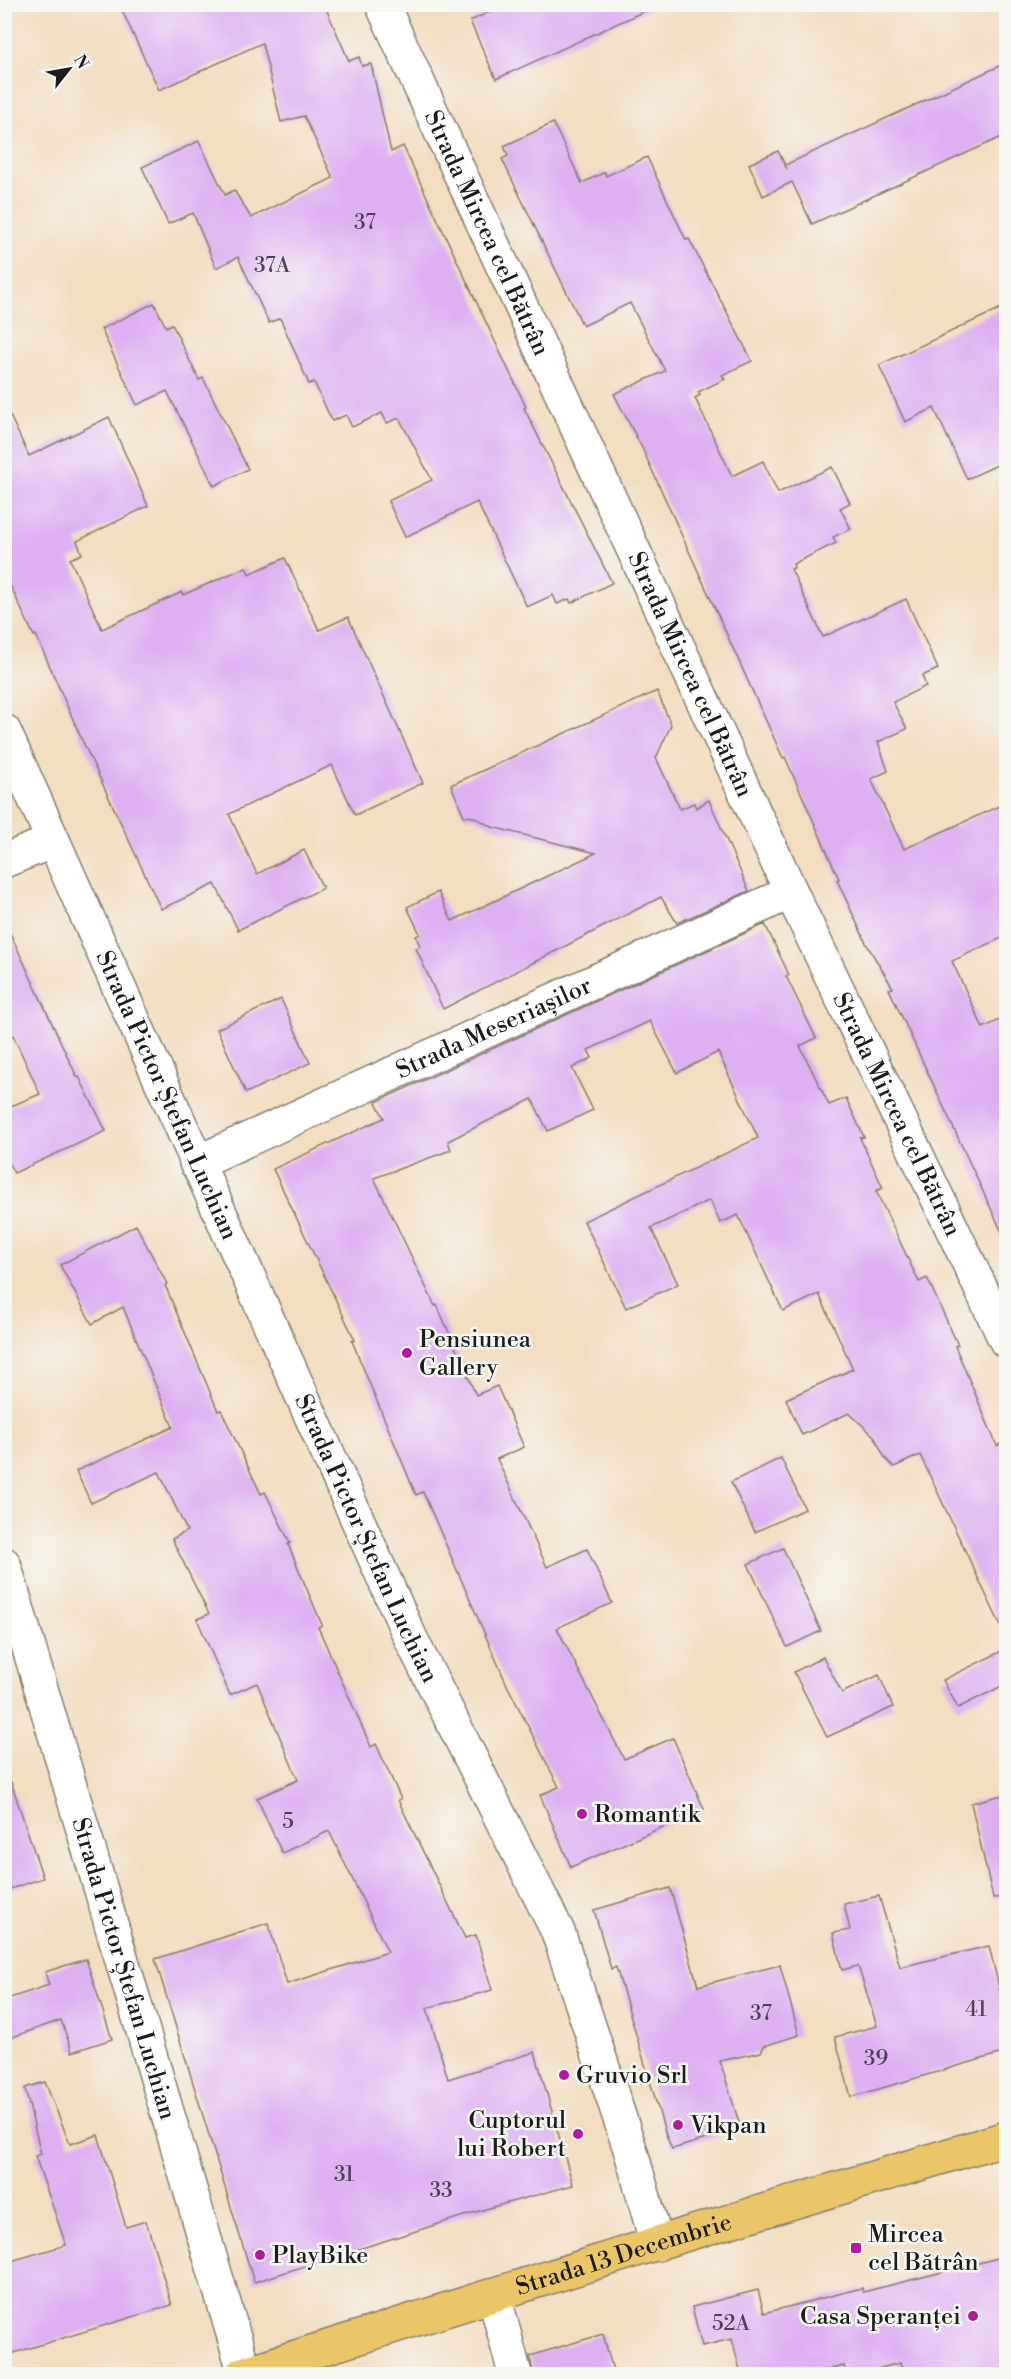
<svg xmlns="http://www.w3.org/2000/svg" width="1011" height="2379" font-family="'Libre Bodoni',serif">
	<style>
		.building { fill: #ddb0f2 }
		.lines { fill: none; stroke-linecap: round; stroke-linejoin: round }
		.minor-casing { stroke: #877c6e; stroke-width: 36 }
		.major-casing { stroke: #877c6e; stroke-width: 36 }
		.minor { stroke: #fff; stroke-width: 33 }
		.major { stroke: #ebc669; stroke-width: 33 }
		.poi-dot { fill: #b5179e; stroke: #f6f6f2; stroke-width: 2 }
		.labels { text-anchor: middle; stroke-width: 5; stroke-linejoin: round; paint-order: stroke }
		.number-label { font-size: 21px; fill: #4c4152 }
		.street-label { font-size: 24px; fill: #1c1c1c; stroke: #f6f6f2 }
		.poi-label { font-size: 24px; fill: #1c1c1c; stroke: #f6f6f2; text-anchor: start }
	</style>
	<rect width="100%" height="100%" fill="#f6f6f2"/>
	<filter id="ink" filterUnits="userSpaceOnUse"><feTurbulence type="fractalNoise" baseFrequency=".0167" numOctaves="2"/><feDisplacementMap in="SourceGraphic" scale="12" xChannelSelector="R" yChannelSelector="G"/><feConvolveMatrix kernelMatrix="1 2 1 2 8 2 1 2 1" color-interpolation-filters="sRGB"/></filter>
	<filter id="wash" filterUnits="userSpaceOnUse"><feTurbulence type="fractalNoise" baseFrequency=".008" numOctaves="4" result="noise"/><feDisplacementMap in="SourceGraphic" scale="24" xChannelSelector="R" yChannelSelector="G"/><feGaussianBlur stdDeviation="1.35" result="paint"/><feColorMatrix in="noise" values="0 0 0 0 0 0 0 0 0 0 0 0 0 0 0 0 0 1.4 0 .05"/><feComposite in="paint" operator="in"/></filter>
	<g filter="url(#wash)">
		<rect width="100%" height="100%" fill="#f2ddc0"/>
		<g id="blocks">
			<g class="building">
				<polygon points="119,4 324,4 349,61 359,57 362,66 371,64 391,152 403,146 526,407 524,408 612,583 571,603 569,599 557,604 553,595 527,607 477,502 405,537 388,501 432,480 399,418 387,423 382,413 352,427 346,415 332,421 314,382 309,384 280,318 269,323 238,257 216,268 193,213 168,224 142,167 199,141 225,195 234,190 251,218 333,178 304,116 281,122 262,43 159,90"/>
				<polygon points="506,4 660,4 496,79 470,21"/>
				<polygon points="1006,63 1006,135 812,224 792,182 763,196 749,164 778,151 787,169 785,165"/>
				<polygon points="553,123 582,183 605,172 606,176 647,157 686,240 689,239 752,361 722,375 725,379 698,392 700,395 695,398 732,476 763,461 778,493 832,467 850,503 840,508 851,529 833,537 836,543 793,564 794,568 791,569 823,637 906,599 938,669 922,676 926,686 893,702 907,729 878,742 888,771 871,779 904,849 1006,803 1006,936 952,961 983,1028 1006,1017 1006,1241 889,989 893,988 867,945 837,880 839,879 785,757 783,758 642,448 614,394 665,371 630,303 583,326 502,159 508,156 504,146"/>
				<polygon points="154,303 166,327 172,324 199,380 203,378 248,469 214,486 167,391 137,405 101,329"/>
				<polygon points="1006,306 1006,461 967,479 934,408 905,422 879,365"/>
				<polygon points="4,403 29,456 109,417 148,506 77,541 82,554 70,559 102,629 182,592 183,595 246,567 249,574 285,558 319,630 348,617 423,783 355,815 332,765 229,814 257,874 304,850 323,888 238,930 215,884 161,909 82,740 36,635 34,636 4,572"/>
				<polygon points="657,691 671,725 656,758 680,809 694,803 696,808 709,800 749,891 677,923 661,897 443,1009 416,948 420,946 416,936 420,934 407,907 438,892 452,921 596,853 492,827 474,817 464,816 451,785"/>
				<polygon points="4,920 77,1077 79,1077 106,1131 14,1173 4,1154 4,1109 40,1094 13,1035 4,1039"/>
				<polygon points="765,924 789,975 786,976 816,1038 800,1046 829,1105 846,1098 864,1137 860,1138 883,1188 876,1191 919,1282 927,1278 958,1345 955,1346 997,1446 1006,1441 1006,1637 920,1455 894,1467 885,1458 874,1436 849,1413 802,1435 786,1399 853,1369 819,1294 783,1311 738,1215 720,1223 710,1200 651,1228 678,1284 626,1308 584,1221 758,1138 718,1052 677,1073 650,1021 588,1050 592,1058 572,1068 593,1110 548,1131 532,1099 448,1141 451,1150 374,1178 435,1306 437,1305 476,1395 497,1386 524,1447 497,1459 547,1567 587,1549 612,1603 557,1628 624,1759 673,1738 704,1809 571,1867 540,1795 559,1787 507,1685 423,1492 416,1495 352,1341 355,1340 273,1169 384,1118 376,1102"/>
				<polygon points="281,999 310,1063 246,1093 217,1029"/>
				<polygon points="136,1225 167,1284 165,1285 218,1411 221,1410 261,1494 265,1492 290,1543 288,1544 322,1625 318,1627 371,1747 376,1744 401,1799 398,1800 465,1938 476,1935 492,1990 427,2008 448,2079 535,2052 573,2185 489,2208 254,2282 155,1959 268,1923 287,1984 388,1952 329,1831 282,1853 257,1798 298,1780 257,1683 230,1695 197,1619 209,1614 172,1539 187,1531 159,1472 91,1503 76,1471 173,1427 123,1307 92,1324 60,1265"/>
				<polygon points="781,1458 805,1509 755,1532 731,1482"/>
				<polygon points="783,1548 821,1631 787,1647 748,1564"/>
				<polygon points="1006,1649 1006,1684 958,1708 943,1680"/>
				<polygon points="823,1657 842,1693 879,1675 893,1707 827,1737 794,1672"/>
				<polygon points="11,1782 43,1878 4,1891 4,1783"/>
				<polygon points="1006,1794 1006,1897 993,1898 971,1803"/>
				<polygon points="670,1888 698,1986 780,1965 799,2035 764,2046 761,2052 720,2061 741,2129 672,2149 666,2135 616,1967 611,1969 594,1910"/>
				<polygon points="879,1896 900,1967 989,1946 1006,2016 1006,2052 851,2097 835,2037 877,2026 858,1966 842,1970 833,1933 850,1930 844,1904"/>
				<polygon points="86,1959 112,2039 72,2052 61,2020 4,2040 4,2000 49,1985 45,1972"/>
				<polygon points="45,2082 70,2144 98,2135 126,2227 146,2221 172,2305 4,2356 4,2263 66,2245 35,2156 41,2154 25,2088"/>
				<polygon points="1006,2256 1006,2374 903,2374 900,2363 858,2374 846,2374 844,2366 811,2374 741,2374 732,2339 702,2346 692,2307 758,2290 764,2313 862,2288 863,2292"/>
				<polygon points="603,2334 614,2374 533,2374 530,2356"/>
			</g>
		</g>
	</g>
	<g filter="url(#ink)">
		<use href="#blocks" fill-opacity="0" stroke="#877c6e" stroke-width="1.5"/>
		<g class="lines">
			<defs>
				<g id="minor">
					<path id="s1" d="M382,4L791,892L1006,1341"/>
					<path id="s2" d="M4,731L411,1639L558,1932L631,2152L657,2244"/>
					<polyline points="4,861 53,841"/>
					<path id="s3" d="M196,1163L791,892"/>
					<path id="s4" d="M4,1564L245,2374"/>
					<polyline points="494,2295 515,2374"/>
				</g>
				<g id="major">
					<path id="s5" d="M242,2374L677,2237L1006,2138"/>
				</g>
			</defs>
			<use href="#minor" class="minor-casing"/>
			<use href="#major" class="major-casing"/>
			<use href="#minor" class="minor"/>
			<use href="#major" class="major"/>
		</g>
	</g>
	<g class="poi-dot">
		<circle cx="407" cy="1353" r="6"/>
		<circle cx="582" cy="1814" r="6"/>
		<circle cx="564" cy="2075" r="6"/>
		<circle cx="678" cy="2125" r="6"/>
		<circle cx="578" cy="2134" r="6"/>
		<rect x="850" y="2242" width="12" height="12" rx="3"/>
		<circle cx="260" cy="2255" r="6"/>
		<circle cx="973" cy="2316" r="6"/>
	</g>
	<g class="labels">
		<g class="number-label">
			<text x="365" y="229">37</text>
			<text x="272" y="272">37A</text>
			<text x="288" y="1828">5</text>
			<text x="976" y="2016">41</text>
			<text x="761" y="2020">37</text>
			<text x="876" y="2065">39</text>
			<text x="344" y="2181">31</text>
			<text x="441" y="2197">33</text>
			<text x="731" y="2330">52A</text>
		</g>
		<g class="street-label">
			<text dy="8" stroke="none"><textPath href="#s1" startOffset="252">Strada Mircea cel Bătrân</textPath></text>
			<text dy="8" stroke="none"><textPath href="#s1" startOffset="738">Strada Mircea cel Bătrân</textPath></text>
			<text dy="8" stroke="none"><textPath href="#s3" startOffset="327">Strada Meseriașilor</textPath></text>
			<text dy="8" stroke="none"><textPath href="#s2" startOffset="399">Strada Pictor Ștefan Luchian</textPath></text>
			<text dy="8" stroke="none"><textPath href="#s1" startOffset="1224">Strada Mircea cel Bătrân</textPath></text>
			<text dy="8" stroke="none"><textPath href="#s2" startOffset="885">Strada Pictor Ștefan Luchian</textPath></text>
			<text dy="8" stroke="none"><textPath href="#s4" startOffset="422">Strada Pictor Ștefan Luchian</textPath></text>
			<text dy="8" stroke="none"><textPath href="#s5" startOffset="400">Strada 13 Decembrie</textPath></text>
		</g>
		<g class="poi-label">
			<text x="419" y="1347">Pensiunea<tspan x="419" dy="28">Gallery</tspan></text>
			<text x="594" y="1822">Romantik</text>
			<text x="576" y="2083">Gruvio Srl</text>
			<text x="566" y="2128" text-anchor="end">Cuptorul<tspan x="566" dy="28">lui Robert</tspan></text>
			<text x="690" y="2133">Vikpan</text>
			<text x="868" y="2242">Mircea<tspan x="868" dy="28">cel Bătrân</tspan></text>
			<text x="272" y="2263">PlayBike</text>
			<text x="961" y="2324" text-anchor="end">Casa Speranței</text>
		</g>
	</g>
	<rect width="1011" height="2379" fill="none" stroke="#f6f6f2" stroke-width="24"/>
	<g transform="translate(69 69) rotate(59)" stroke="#f6f6f2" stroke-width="4.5" paint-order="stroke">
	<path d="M0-4.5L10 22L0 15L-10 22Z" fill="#1c1c1c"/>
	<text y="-9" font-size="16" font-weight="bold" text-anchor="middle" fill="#1c1c1c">N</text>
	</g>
</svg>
